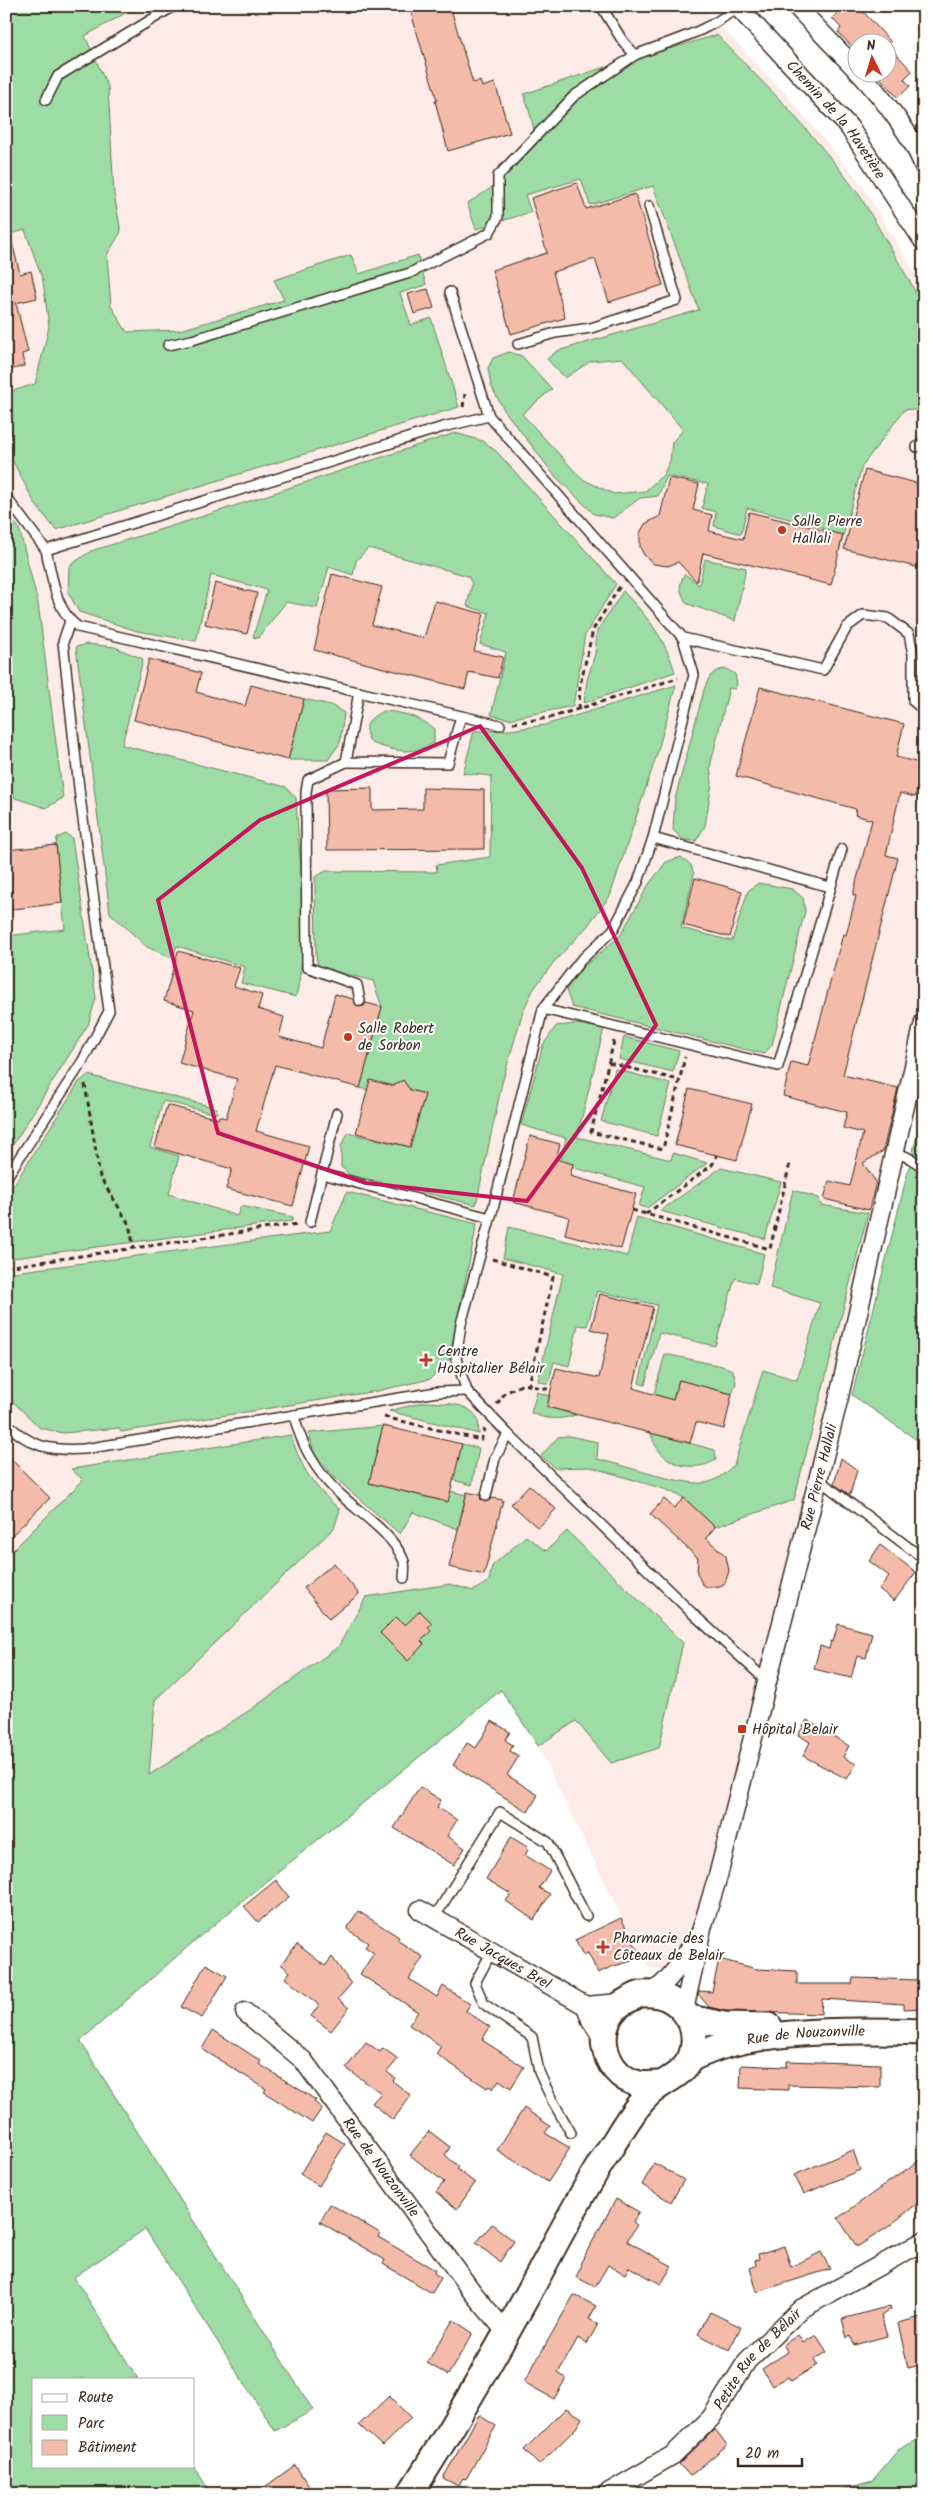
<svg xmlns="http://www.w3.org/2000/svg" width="930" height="2500" font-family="Kalam,sans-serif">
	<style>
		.built { fill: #fcebe6 }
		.green { fill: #9ddca5; stroke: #6c8362 }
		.building { fill: #f4bbaa; stroke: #3b2a1e }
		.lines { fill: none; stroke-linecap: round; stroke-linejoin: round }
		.lane-casing { stroke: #3b2a1e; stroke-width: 12 }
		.street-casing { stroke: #3b2a1e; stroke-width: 21 }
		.secondary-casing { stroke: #3b2a1e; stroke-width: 29 }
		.path { stroke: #3b2a1e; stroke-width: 3; stroke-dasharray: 5 4; stroke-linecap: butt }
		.lane { stroke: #fff; stroke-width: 9 }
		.street { stroke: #fff; stroke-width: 18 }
		.secondary { stroke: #fff; stroke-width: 25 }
		.marked { fill: none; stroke: #c2185b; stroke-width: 4; stroke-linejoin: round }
		.poi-dot { fill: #c8321e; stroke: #fff; stroke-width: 2 }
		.labels { text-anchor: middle; stroke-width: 4; stroke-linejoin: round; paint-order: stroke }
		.street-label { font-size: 15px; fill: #3b2a1e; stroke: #fff }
		.poi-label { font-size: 15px; fill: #3b2a1e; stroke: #fff; text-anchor: start }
	</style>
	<rect width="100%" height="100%" fill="#fff"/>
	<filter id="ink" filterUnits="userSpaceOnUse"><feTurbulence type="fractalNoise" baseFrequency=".02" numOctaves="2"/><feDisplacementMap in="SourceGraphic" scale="10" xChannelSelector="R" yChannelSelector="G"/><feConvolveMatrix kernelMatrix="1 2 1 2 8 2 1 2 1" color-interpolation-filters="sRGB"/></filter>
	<g filter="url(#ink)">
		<polygon class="built" points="6,6 701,6 782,90 862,185 924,289 924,1039 718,1876 675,1972 650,1968 642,1958 538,1746 501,1690 334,1815 6,2094"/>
		<g class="green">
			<polygon points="6,6 138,6 85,36 108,87 114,194 121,232 107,255 111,306 127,332 180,330 284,300 274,280 351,255 359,274 418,255 426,285 400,293 411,325 431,318 459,407 56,530 35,504 6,448 6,393 35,384 49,327 43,281 25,230 6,235"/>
			<path d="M717,35L787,107L834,162L860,196L901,266L924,307V411L905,409L862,466L840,548L821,543L824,528L747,508L741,534L714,526L716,512L702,508L708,484L667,476L658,496L640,498L613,518L594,514L555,476L504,410L491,386L488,368L493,358L509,352L522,356L552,389L522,414L582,479L614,494L645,491L663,475L670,461L672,442L683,430L622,358L591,361L565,378L547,359L557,351L699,310L653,186L590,205L581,179L525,195L531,212L476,229L467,203C486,194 535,157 534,132C533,120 527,106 524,94L596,70Z"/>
			<polygon points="455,433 483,441 497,452 616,584 585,635 573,706 509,719 491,715 506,652 480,644 489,613 467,606 472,584 468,576 368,548 356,561 353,575 329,567 317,608 286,602 258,638 253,637 267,590 211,575 196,641 137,631 79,612 68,592 69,566 91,551 207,515"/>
			<polygon points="6,514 19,528 38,603 63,798 46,808 15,798 6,773"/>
			<path d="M705,559L746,568L735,621L686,603C681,592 677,585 685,574L699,585Z"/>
			<path d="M623,591C648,618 664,636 675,672L584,703L587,680L595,654L597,631Z"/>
			<path d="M87,644L115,647L143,659L122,745L286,787L296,798C299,863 311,933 296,997L241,983L245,967L177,946L172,958L147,947L110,913L76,647Z"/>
			<path d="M726,669L735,674L737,684L735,689L729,688L710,767L712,783L705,826L696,841L683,840L673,830L675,799L704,690C709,677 711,670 726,669Z"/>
			<path d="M676,685L657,754L610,896L586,928L553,963L533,990L523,1011L502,1083L476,1205L350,1175L341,1167V1146L348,1133L410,1147L425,1094L410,1090L403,1080C386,1090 379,1093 360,1088L382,1007L373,981L318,967L316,955L315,877L326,871L437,872L436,865L490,857L491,776L463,773L474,731L509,730L545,725Z"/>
			<polygon points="304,699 331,705 344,713 340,743 328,760 288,760"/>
			<path d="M384,711C402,712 420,717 434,729V743C410,756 396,751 371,743C361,728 368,717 384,711Z"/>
			<polygon points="66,834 72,838 96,998 88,1025 6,1156 6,936 65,929 56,845 57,838"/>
			<polygon points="681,857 691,865 694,874 681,928 732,941 748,891 758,883 792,889 803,898 805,911 772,1045 764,1054 572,1007 566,990 582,968 620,936 649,884 666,862"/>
			<polygon points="576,1024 604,1028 577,1137 671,1160 673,1153 707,1163 647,1208 639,1206 645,1187 560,1164 566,1138 521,1125 543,1045 556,1026"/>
			<polygon points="624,1037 679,1051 673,1072 619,1059"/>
			<polygon points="615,1069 671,1084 657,1136 601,1121"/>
			<polygon points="88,1075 217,1108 216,1114 163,1101 150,1147 179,1156 169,1194 237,1216 241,1206 293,1217 292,1221 6,1259 6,1197 79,1082"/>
			<polygon points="924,1107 924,1445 852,1395"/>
			<polygon points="721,1168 781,1182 765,1239 660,1211"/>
			<path d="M793,1190L819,1198L821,1205L868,1213L794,1500L715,1527L684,1498L667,1490L591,1467L555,1468L541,1456L558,1437L569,1436L598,1442L597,1459C623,1465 680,1485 704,1483C716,1482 726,1472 734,1465L763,1370L797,1380L820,1303L770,1288Z"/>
			<polygon points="347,1192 477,1224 449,1360 430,1379 377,1391 121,1432 119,1428 63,1433 40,1428 6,1395 6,1273 330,1231"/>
			<polygon points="637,1217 764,1254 757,1284 735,1278 715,1346 659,1333 645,1385 639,1383 657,1305 597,1291 587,1326 578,1325 569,1366 554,1362 548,1384 538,1381 563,1274 503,1258 509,1227 627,1256"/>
			<polygon points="665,1354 722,1366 733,1370 736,1383 732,1394 679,1380 673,1400 654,1394"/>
			<path d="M537,1392L549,1396L547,1407L576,1415C559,1420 548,1420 531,1413Z"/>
			<path d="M425,1402C441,1403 469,1402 477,1418C479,1422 478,1430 479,1434L389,1411Z"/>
			<polygon points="383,1426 369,1483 447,1502 450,1491 466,1495 458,1529 413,1512 400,1534 334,1477 314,1453 309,1433"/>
			<path d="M651,1433L715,1450L716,1460C691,1475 657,1463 651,1433Z"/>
			<path d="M291,1435C302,1471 313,1485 340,1510L334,1528L155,1700L149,1775L250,1710L338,1647L366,1597L450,1584L473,1591L489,1581L492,1566L526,1536L546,1551L567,1531L683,1643L659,1748L611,1763L576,1721L538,1746L501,1690L199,1937L80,2041L313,2410L275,2431L145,2229L74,2277L138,2379H34V2466H194L211,2494H6V2109L13,2104L6,2102V1557L83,1480L71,1469Z"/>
			<polygon points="462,1444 479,1448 472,1485 449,1479"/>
			<polygon points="924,2436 924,2494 825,2494 872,2481 898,2450"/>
		</g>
		<g class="building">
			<polygon points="409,6 450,6 473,83 480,81 482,87 495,83 510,133 448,151 435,101 437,100"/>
			<polygon points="845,6 858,6 891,42 888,45 912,71 904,79 910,86 898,98 875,72 888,72 888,42 858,42 858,53 838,32 841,28 832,18"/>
			<polygon points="577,183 586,209 635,194 663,285 609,302 595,259 553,272 565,318 511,334 492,270 547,253 531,198"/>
			<polygon points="12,242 20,274 31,271 37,298 16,303 28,352 22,354 24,366 6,371 6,243"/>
			<polygon points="428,289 434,308 414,314 408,294"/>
			<polygon points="865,470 924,485 924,569 844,549"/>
			<polygon points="669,478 699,484 693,510 712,515 709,531 743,539 749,512 843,535 831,585 703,553 697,582 678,562 668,566 654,564 644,555 640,547 640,533 645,524 660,516"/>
			<polygon points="332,574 382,587 372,625 424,638 435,601 484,614 474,651 503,657 498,678 469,672 465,689 314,650"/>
			<polygon points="215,583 257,593 247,634 205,624"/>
			<polygon points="149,659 201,673 196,692 245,706 251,685 304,699 288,760 134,720"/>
			<polygon points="760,687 904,724 896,757 924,764 915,797 900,793 886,855 898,858 843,1075 898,1088 883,1151 863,1163 876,1182 869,1210 824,1199 829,1181 850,1186 863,1133 843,1128 847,1112 783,1096 791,1062 808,1066 843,934 846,935 856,896 853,895 872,820 855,815 856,809 736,776"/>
			<polygon points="372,788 372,810 423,809 423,788 484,790 484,849 327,850 326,789"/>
			<polygon points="56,845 62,903 6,910 6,850"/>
			<polygon points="695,878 742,891 730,937 683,925"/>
			<polygon points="178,951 240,968 234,986 262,995 258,1009 284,1017 279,1037 321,1048 335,994 353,999 358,1007 364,1006 366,1003 382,1007 360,1088 275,1065 256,1131 309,1146 293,1206 226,1189 232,1169 155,1147 167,1105 218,1119 219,1116 226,1118 237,1079 179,1063 194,1010 164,1001"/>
			<polygon points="370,1080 393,1086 403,1080 410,1090 425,1094 410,1147 356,1133"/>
			<polygon points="689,1089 752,1104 737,1160 675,1145"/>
			<polygon points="530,1136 560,1144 556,1159 573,1164 570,1176 636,1194 621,1249 565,1234 569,1217 513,1202"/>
			<polygon points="600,1294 653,1307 633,1388 673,1400 679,1380 732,1394 724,1429 696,1422 690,1443 547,1407 556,1368 599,1378 609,1334 591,1329"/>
			<polygon points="383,1426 462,1444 448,1502 369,1483"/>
			<polygon points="6,1454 50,1498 6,1541"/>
			<polygon points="841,1458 857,1470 850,1495 834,1484"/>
			<polygon points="529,1485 556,1509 538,1528 511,1504"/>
			<polygon points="467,1492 480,1495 481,1500 485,1502 492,1498 503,1500 484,1575 449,1567"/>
			<polygon points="684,1498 715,1527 706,1538 726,1556 729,1571 725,1583 720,1586 707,1587 702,1584 697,1573 698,1558 650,1514 664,1499 674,1508"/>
			<polygon points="880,1545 916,1572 894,1601 879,1589 889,1576 869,1561"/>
			<polygon points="334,1563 359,1594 329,1619 304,1588"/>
			<polygon points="420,1611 432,1623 428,1627 431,1631 421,1641 424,1644 408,1661 380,1633 396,1617 405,1625"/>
			<polygon points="838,1624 872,1633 866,1658 857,1656 851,1678 814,1669 820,1646 829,1649 831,1641 833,1642"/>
			<polygon points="807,1720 849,1746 843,1757 856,1764 847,1779 803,1756 810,1742 798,1735"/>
			<polygon points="492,1721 510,1732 505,1740 513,1745 510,1751 519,1756 507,1775 538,1795 528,1812 453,1765 467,1743 476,1748"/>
			<polygon points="420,1787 441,1800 437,1807 457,1820 447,1836 465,1848 454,1865 394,1828"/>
			<polygon points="511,1837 529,1848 525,1855 550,1871 539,1888 550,1894 534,1920 506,1901 511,1894 486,1879"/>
			<polygon points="276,1880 289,1897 258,1922 244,1906"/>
			<polygon points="358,1911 399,1937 397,1940 423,1957 409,1979 437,1997 443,1986 470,2004 466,2011 490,2027 482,2040 524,2067 511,2088 499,2080 493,2089 489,2086 487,2088 436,2054 441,2046 409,2025 418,2012 360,1974 374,1953 365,1947 368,1943 347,1929"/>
			<polygon points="621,1918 642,1958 611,1967 598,1973 588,1953 583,1955 575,1940"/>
			<polygon points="297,1944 325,1966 332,1957 351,1984 338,1999 349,2008 331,2031 311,2016 319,2005 285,1978 290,1972 281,1964"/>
			<polygon points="719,1959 757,1969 797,1971 797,1984 852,1984 853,1978 918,1980 918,1986 924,1986 924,2008 904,2009 904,2004 822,1999 821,2014 726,2011 709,2007 698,1994 699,1991 712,1992"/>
			<polygon points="206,1964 227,1976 202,2018 181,2007"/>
			<polygon points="213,2030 261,2061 259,2064 316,2100 314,2102 322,2108 312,2123 264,2092 266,2089 202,2049"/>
			<polygon points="366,2042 380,2052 383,2048 398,2059 387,2072 395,2078 393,2081 411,2096 393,2120 372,2103 381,2093 346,2068"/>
			<polygon points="787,2061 880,2064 880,2087 788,2085 788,2090 740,2088 741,2065 787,2067"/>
			<polygon points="524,2108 550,2126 545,2133 570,2148 548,2182 497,2150"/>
			<polygon points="429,2131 450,2147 445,2155 459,2167 457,2169 475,2183 457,2209 436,2192 444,2182 410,2155"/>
			<polygon points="326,2132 345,2144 319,2186 300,2174"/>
			<polygon points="853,2150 860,2170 804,2194 794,2175"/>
			<polygon points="924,2157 924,2198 888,2227 857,2247 838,2218"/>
			<polygon points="654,2163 684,2180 671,2202 642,2185"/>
			<polygon points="616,2199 639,2212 633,2222 637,2225 627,2241 672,2266 661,2284 629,2267 625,2274 608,2265 595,2287 576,2277 582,2265 580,2264"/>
			<polygon points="330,2204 380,2233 378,2237 435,2270 434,2273 441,2278 432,2293 383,2264 385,2260 320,2222"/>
			<polygon points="492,2224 514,2241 500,2262 476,2243"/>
			<polygon points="784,2246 791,2267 821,2252 830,2269 757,2292 750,2268 756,2266 755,2260 759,2259 758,2254"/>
			<polygon points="574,2295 596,2306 589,2319 598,2324 587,2344 578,2338 558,2373 566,2378 554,2399 524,2382"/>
			<polygon points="890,2306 891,2309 881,2316 887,2336 854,2345 851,2336 847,2338 842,2319"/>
			<polygon points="710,2312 741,2327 729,2350 698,2334"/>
			<polygon points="921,2317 924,2328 924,2364 908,2368 898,2323"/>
			<polygon points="453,2320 473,2333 448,2375 427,2363"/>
			<polygon points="798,2335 803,2343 816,2335 827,2352 814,2360 817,2365 791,2381 788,2377 772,2386 762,2369 788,2352 783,2345"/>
			<polygon points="389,2396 411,2418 382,2446 359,2425"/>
			<polygon points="566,2408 582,2418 576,2428 539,2465 524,2450"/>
			<polygon points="479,2415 496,2426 466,2479 463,2478 458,2486 443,2478"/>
			<polygon points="715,2429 727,2445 690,2476 679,2464"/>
			<polygon points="295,2465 314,2494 255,2494"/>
		</g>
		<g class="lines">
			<defs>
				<g id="lane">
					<path d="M601,6L622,40L635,55C665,43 715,30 737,6"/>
					<polyline points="46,100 58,76 174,6"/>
					<polyline points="450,292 489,416 683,638 694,675 653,838 638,882 613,930 580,961 543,1009 494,1205 461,1324 456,1359 467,1391 508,1434 692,1613 768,1682"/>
					<polyline points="518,344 555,333 591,328 677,300 649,206"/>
					<polyline points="168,345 192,340 410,273 489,233 498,217 498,176 574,96 635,55"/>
					<polyline points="917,447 924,441"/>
					<polyline points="6,497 46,550 443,427 489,416"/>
					<path d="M46,550C52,575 55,611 78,627L500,725"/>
					<polyline points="683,638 823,670 847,627 863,615 888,618 909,634 913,654 913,701 924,710"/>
					<polyline points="359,692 346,762 448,763 461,716"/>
					<polyline points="346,762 308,780 306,792 307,967 357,985 360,1001"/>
					<polyline points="653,838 830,887"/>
					<polyline points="543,1009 778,1066 842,849"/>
					<polyline points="894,1151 913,1160 924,1168"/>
					<polyline points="322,1174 490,1218"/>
					<polyline points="6,1178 82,1062 109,1011 80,797 63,642 70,621"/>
					<polyline points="310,1222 337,1113"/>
					<path d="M294,1415C300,1441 311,1462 328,1482C349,1507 390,1529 403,1559C406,1564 404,1572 404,1578"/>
					<path d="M6,1423C31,1447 49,1451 84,1449L437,1392L467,1391"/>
					<polyline points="818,1479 924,1559"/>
					<polyline points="486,1496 495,1458 508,1434"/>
					<polyline points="434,1918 500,1812 548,1842 586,1916"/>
					<polyline points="492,1951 475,1983 484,2004 532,2037 539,2072 552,2100 571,2133"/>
				</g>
				<g id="street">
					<path id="s1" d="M737,6L849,127L924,242"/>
					<polyline points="796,6 858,71"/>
					<path d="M859,72C881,96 914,137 924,167"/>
					<path id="s2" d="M420,1910L586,2006"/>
					<path d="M650,1994C672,1980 683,1959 697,1937"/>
					<path id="s3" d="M684,2010L702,1928L718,1876L838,1401L924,1022"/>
					<path id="s4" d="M245,2012L303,2060L473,2293L507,2333"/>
					<polyline points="604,2040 591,2020 586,2006 620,2003"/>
					<path id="s5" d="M606,2494L673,2455L711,2418L747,2361L801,2309L924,2241"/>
				</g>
				<g id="secondary">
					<polyline points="690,2018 724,2025 769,2026"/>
					<path id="s6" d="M691,2058C702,2054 714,2048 726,2045C783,2029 865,2030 924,2032"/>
					<path d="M410,2494C454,2426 494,2356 533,2285C558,2239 582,2191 611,2147C622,2130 632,2111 646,2097C660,2081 683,2077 691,2057C703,2024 678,1991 642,1994C638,1994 633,1998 628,2000C591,2017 599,2075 639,2084C645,2085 652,2084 658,2084"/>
				</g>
			</defs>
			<use href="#lane" class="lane-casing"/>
			<use href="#street" class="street-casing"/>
			<use href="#secondary" class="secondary-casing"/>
			<g class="path">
				<polyline points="463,407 465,394"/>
				<polyline points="579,709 580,685 593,630 620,586"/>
				<polyline points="513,723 549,718 678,678"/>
				<polyline points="614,1041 591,1132 663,1149 685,1057"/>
				<polyline points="609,1063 679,1080"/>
				<polyline points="85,1084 100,1177 129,1224 134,1248"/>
				<polyline points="632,1210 770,1249 790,1163"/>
				<polyline points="646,1214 712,1165 717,1155"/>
				<polyline points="492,1259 553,1277 529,1385"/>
				<polyline points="6,1267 297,1224"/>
				<polyline points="497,1404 505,1393 523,1384 551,1390"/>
				<polyline points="384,1417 481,1440 485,1429"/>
			</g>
			<use href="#lane" class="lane"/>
			<use href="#street" class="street"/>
			<use href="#secondary" class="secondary"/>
		</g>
	</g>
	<path class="marked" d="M480,726L582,868L656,1025L527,1201L366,1183L218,1133L158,900L260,820Z"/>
	<g class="poi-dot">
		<circle cx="782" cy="530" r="5"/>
		<circle cx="348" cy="1037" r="5"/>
		<path d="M423.5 1352.5h5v5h5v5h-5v5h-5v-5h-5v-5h5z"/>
		<rect x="737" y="1724" width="10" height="10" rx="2.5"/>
		<path d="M600.5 1939.5h5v5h5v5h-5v5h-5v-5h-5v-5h5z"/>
	</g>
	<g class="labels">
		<g class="street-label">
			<text dy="5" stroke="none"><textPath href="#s1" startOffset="151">Chemin de la Havetière</textPath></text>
			<text dy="5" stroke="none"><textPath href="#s3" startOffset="550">Rue Pierre Hallali</textPath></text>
			<text dy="5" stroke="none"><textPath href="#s2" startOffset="96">Rue Jacques Brel</textPath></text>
			<text dy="5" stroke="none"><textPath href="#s6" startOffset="118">Rue de Nouzonville</textPath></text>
			<text dy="5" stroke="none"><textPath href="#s4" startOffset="208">Rue de Nouzonville</textPath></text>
			<text dy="5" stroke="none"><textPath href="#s5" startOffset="206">Petite Rue de Bélair</textPath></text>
		</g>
		<g class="poi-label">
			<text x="792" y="526">Salle Pierre<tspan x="792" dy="17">Hallali</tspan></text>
			<text x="358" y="1033">Salle Robert<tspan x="358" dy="17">de Sorbon</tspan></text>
			<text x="437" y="1356">Centre<tspan x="437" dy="17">Hospitalier Bélair</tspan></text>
			<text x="752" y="1734">Hôpital Belair</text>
			<text x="613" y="1943">Pharmacie des<tspan x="613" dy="17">Côteaux de Belair</tspan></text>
		</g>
	</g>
	<rect width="930" height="2500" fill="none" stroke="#fff" stroke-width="25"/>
	<rect x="12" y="12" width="905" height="2475" fill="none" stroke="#3b2a1e" stroke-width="2" filter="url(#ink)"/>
	<rect x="32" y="2378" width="162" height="90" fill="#ffffff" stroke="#b1aaa5"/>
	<rect x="42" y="2394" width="25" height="8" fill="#ffffff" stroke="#b1aaa5"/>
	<text x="78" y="2402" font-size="15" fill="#3b2a1e">Route</text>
	<rect x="42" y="2415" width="25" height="15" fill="#9ddca5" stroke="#b1aaa5"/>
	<text x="78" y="2428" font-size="15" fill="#3b2a1e">Parc</text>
	<rect x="42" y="2440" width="25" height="15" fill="#f4bbaa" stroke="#b1aaa5"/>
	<text x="78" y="2452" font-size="15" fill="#3b2a1e">Bâtiment</text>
	<g transform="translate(872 58) rotate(355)"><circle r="24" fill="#ffffff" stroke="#b1aaa5"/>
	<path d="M0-4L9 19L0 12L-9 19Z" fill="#c8321e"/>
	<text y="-8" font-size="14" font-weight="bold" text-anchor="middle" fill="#3b2a1e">N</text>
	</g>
	<path d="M738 2458v8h64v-8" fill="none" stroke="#3b2a1e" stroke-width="2.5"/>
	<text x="745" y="2458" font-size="15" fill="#3b2a1e" stroke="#ffffff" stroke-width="4" paint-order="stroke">20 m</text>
</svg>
